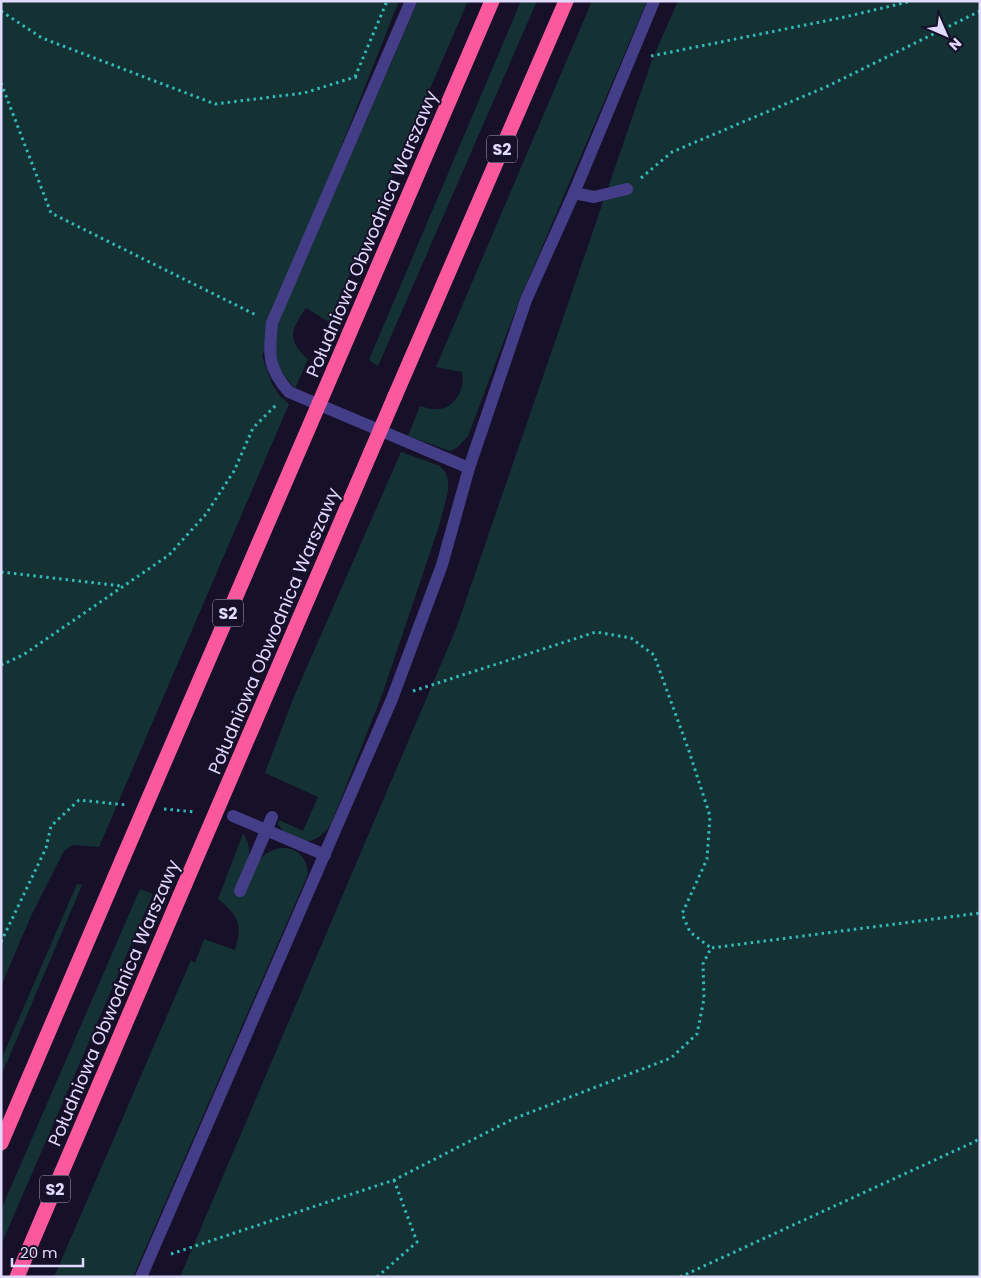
<svg xmlns="http://www.w3.org/2000/svg" width="981" height="1278" font-family="Poppins,sans-serif">
	<style>
		.green { fill: #143233 }
		.lines { fill: none; stroke-linecap: round; stroke-linejoin: round }
		.path { stroke: #33b9b8; stroke-width: 3; stroke-dasharray: 2.5 4; stroke-linecap: butt }
		.lane { stroke: #443d87; stroke-width: 12 }
		.street { stroke: #443d87; stroke-width: 12 }
		.highway { stroke: #fb589e; stroke-width: 15 }
		.highway-bridge { stroke: #fb589e; stroke-width: 15 }
		.labels { text-anchor: middle; stroke-width: 4; stroke-linejoin: round; paint-order: stroke }
		.shield { fill: #161129; stroke: #a39ebe; stroke-width: 1 }
		.shield-label { font-size: 16px; font-weight: bold; fill: #e0dafe }
		.street-label { font-size: 18px; fill: #e0dafe; stroke: #161129 }
	</style>
	<rect width="100%" height="100%" fill="#161129"/>
	<g class="green">
		<polygon points="1,1 399,1 279,303 262,356 272,384 280,396 289,404 99,847 73,845 64,851 31,916 1,986"/>
		<path d="M418,1H468L329,322L306,308C291,329 286,340 308,359L295,389L277,366L275,334L281,315Z"/>
		<polygon points="521,1 537,1 378,366 369,360"/>
		<path d="M592,1H647L519,301L468,436L458,447L450,451L408,436L420,406C427,408 433,410 440,409C457,406 465,387 462,372L436,367Z"/>
		<polygon points="678,1 980,1 980,1277 180,1277 456,629 652,60"/>
		<path d="M401,452L440,466L446,473L448,481V491L439,526L382,695L331,824C316,847 293,848 278,824L279,820L303,831L318,797L265,773L293,699Z"/>
		<path d="M243,834C249,841 250,850 248,860L258,861C275,841 306,843 308,874L133,1277H54L191,960L195,963L204,939L235,950C243,924 238,915 218,899Z"/>
		<polygon points="77,884 82,885 1,1076 1,1060"/>
		<polygon points="140,889 153,894 1,1245 1,1210"/>
	</g>
	<g class="lines">
		<g class="path">
			<polyline points="1,11 42,38 215,104 304,93 355,77 359,79"/>
			<polyline points="651,56 845,17 912,1"/>
			<polyline points="355,77 387,1"/>
			<polyline points="1,83 51,213 256,315"/>
			<polyline points="641,178 672,152 828,86 980,11"/>
			<polyline points="1,572 122,586"/>
			<polyline points="1,665 23,655 169,555 206,514 234,471 253,428 276,405"/>
			<polyline points="413,691 596,632 631,638 654,655 689,751 710,816 707,859 682,914 690,932 711,948"/>
			<polyline points="164,809 195,812"/>
			<polyline points="1,942 46,848 51,826 79,800 126,805"/>
			<polyline points="171,1254 394,1180 513,1119 671,1058 697,1034 704,999 703,964 711,948 980,913"/>
			<polyline points="377,1277 417,1242 394,1180"/>
			<polyline points="680,1277 974,1142 980,1138"/>
		</g>
		<g class="lane">
			<path d="M411,1L272,323C269,355 267,367 289,392L469,468"/>
			<polyline points="574,193 594,197 627,189"/>
			<polyline points="233,816 325,855"/>
			<polyline points="240,891 272,817"/>
		</g>
		<polyline class="street" points="141,1277 392,699 442,565 469,468 526,300 574,193 654,1"/>
		<g class="highway">
			<polyline points="334,369 492,1"/>
			<polyline points="395,396 566,1"/>
			<polyline points="1,1143 123,858"/>
			<polyline points="17,1277 185,884"/>
		</g>
		<g class="highway-bridge">
			<polyline points="123,858 334,369"/>
			<polyline points="185,884 395,396"/>
		</g>
	</g>
	<g class="labels">
		<g class="shield">
			<rect x="487" y="135.5" width="30" height="27" rx="4"/>
			<rect x="213" y="599.5" width="30" height="27" rx="4"/>
			<rect x="40" y="1175.5" width="30" height="27" rx="4"/>
		</g>
		<g class="shield-label">
			<text x="502" y="155">S2</text>
			<text x="228" y="619">S2</text>
			<text x="55" y="1195">S2</text>
		</g>
		<g class="street-label">
			<text transform="translate(372 234) rotate(-67)" y="6">Południowa Obwodnica Warszawy</text>
			<text transform="translate(274 631) rotate(-67)" y="6">Południowa Obwodnica Warszawy</text>
			<text transform="translate(114 1003) rotate(-67)" y="6">Południowa Obwodnica Warszawy</text>
		</g>
	</g>
	<rect width="981" height="1278" fill="none" stroke="#e0dafe" stroke-width="5"/>
	<g transform="translate(946 35) rotate(135)" stroke="#161129" stroke-width="4" paint-order="stroke">
	<path d="M0-4L9 19L0 12L-9 19Z" fill="#e0dafe"/>
	<text y="-8" font-size="14" font-weight="bold" text-anchor="middle" fill="#e0dafe">N</text>
	</g>
	<path d="M12 1258v8h71v-8" fill="none" stroke="#e0dafe" stroke-width="2.5"/>
	<text x="20" y="1258" font-size="15" fill="#e0dafe" stroke="#161129" stroke-width="4" paint-order="stroke">20 m</text>
</svg>
